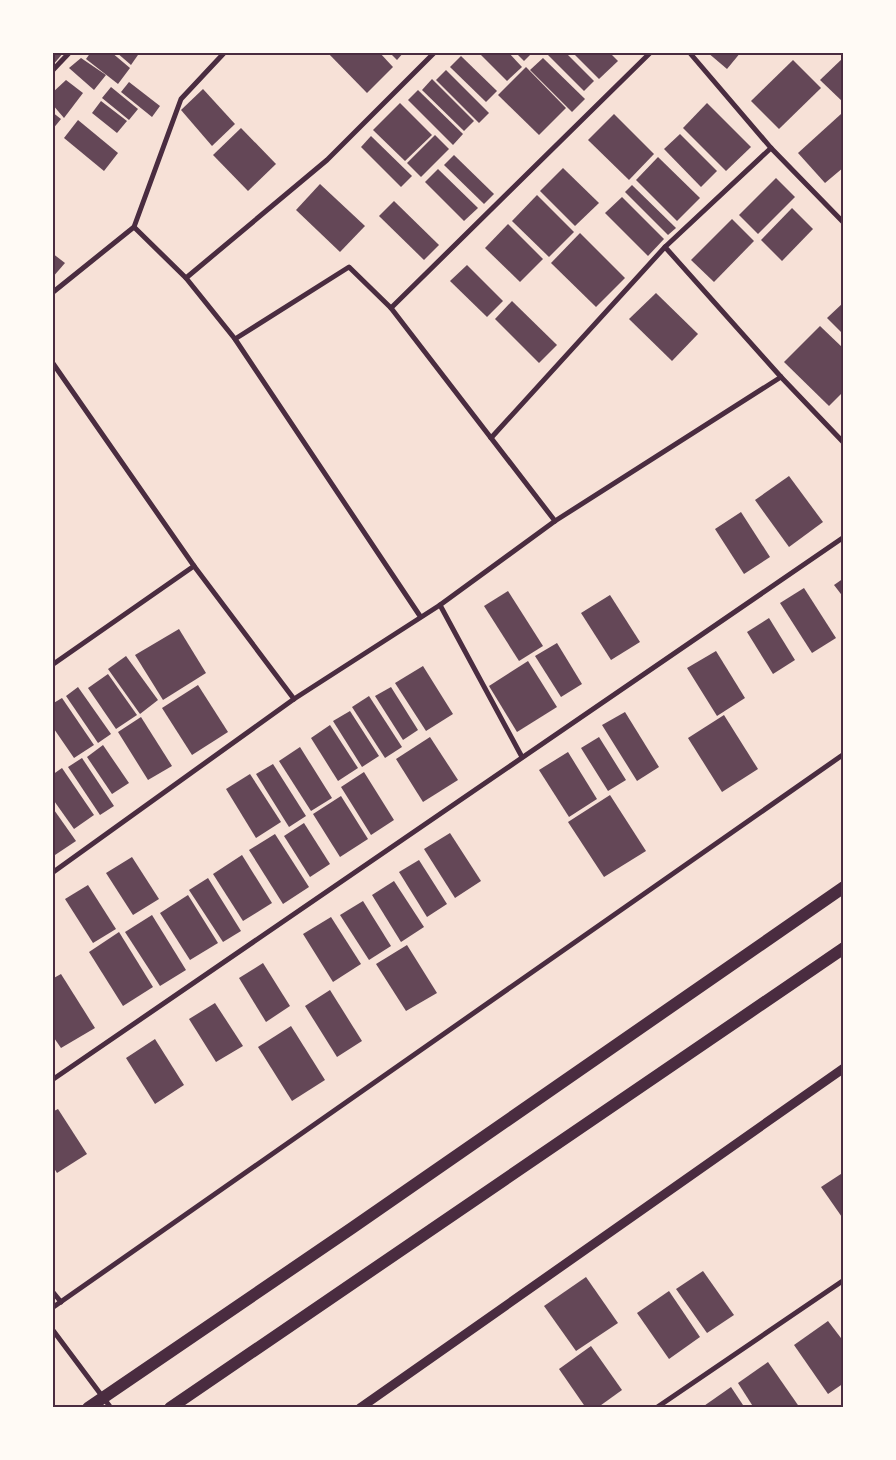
<svg xmlns="http://www.w3.org/2000/svg" width="896" height="1460" font-family="Raleway,sans-serif">
	<style>
		.building { fill: #644757 }
		.lines { fill: none; stroke-linecap: round; stroke-linejoin: round }
		.minor { stroke: #4a2c40; stroke-width: 5 }
		.tertiary { stroke: #4a2c40; stroke-width: 9 }
		.primary { stroke: #4a2c40; stroke-width: 12 }
		.neatline { fill: none; stroke: #4a2c40; stroke-width: 2 }
	</style>
	<rect width="100%" height="100%" fill="#f7e1d7"/>
	<g class="building">
		<polygon points="52,52 64,52 52,66"/>
		<polygon points="91,52 111,52 130,68 118,84 86,59"/>
		<polygon points="116,52 140,52 131,65"/>
		<polygon points="327,52 379,52 393,67 367,93"/>
		<polygon points="389,52 404,52 397,60"/>
		<polygon points="478,52 508,52 522,67 507,81"/>
		<polygon points="515,52 533,52 524,61"/>
		<polygon points="549,52 565,52 594,81 584,91 547,54"/>
		<polygon points="572,52 609,52 618,61 599,79"/>
		<polygon points="707,52 741,52 727,69"/>
		<polygon points="461,56 497,91 486,102 450,67"/>
		<polygon points="844,57 844,103 820,80"/>
		<polygon points="81,58 106,75 94,90 69,68"/>
		<polygon points="543,58 585,99 572,112 530,70"/>
		<polygon points="793,60 821,88 779,129 751,101"/>
		<polygon points="526,67 566,108 539,135 498,95"/>
		<polygon points="446,70 489,113 479,123 436,80"/>
		<polygon points="432,79 474,121 464,131 422,90"/>
		<polygon points="66,80 83,93 64,118 52,104 52,93"/>
		<polygon points="129,82 160,106 152,117 121,92"/>
		<polygon points="111,87 138,109 129,120 102,98"/>
		<polygon points="203,89 235,124 212,146 181,110"/>
		<polygon points="418,90 463,134 453,145 408,100"/>
		<polygon points="101,101 127,121 117,133 92,113"/>
		<polygon points="400,103 432,135 405,161 373,130"/>
		<polygon points="707,103 751,147 726,171 683,128"/>
		<polygon points="52,112 61,119 52,130"/>
		<polygon points="614,114 654,154 629,180 588,140"/>
		<polygon points="841,114 844,116 844,167 825,183 798,153"/>
		<polygon points="78,120 118,153 104,171 64,138"/>
		<polygon points="241,128 276,164 248,191 213,155"/>
		<polygon points="680,134 717,171 701,187 664,149"/>
		<polygon points="435,135 449,149 421,177 407,163"/>
		<polygon points="371,136 412,176 401,187 361,147"/>
		<polygon points="454,155 494,194 484,204 444,165"/>
		<polygon points="658,157 700,198 677,221 636,180"/>
		<polygon points="563,168 599,203 575,226 540,191"/>
		<polygon points="438,169 478,208 464,221 425,182"/>
		<polygon points="776,178 795,197 758,234 739,215"/>
		<polygon points="320,184 365,226 340,252 296,210"/>
		<polygon points="632,185 676,228 668,235 625,192"/>
		<polygon points="537,195 574,232 549,257 512,221"/>
		<polygon points="622,197 664,239 648,256 605,213"/>
		<polygon points="394,201 439,245 424,260 379,216"/>
		<polygon points="792,208 813,229 782,261 761,240"/>
		<polygon points="732,219 754,241 714,282 691,260"/>
		<polygon points="508,224 543,259 520,282 485,248"/>
		<polygon points="580,233 625,278 596,307 551,263"/>
		<polygon points="52,253 65,263 52,278"/>
		<polygon points="467,265 503,301 487,317 450,281"/>
		<polygon points="656,293 698,334 672,361 629,319"/>
		<polygon points="512,301 557,345 539,363 495,319"/>
		<polygon points="844,302 844,335 827,318"/>
		<polygon points="820,326 844,349 844,391 829,406 784,362"/>
		<polygon points="789,476 823,522 789,547 755,500"/>
		<polygon points="741,512 770,557 744,574 715,529"/>
		<polygon points="844,578 844,598 834,585"/>
		<polygon points="804,588 836,638 812,653 780,603"/>
		<polygon points="508,591 543,646 519,661 484,606"/>
		<polygon points="610,595 640,642 611,660 581,613"/>
		<polygon points="769,618 795,660 773,674 747,632"/>
		<polygon points="179,629 206,673 163,700 135,655"/>
		<polygon points="557,643 582,684 561,697 535,656"/>
		<polygon points="716,651 745,698 717,716 687,668"/>
		<polygon points="126,656 158,700 140,714 108,669"/>
		<polygon points="528,661 557,707 517,732 489,686"/>
		<polygon points="423,666 453,714 426,731 395,683"/>
		<polygon points="108,674 137,715 116,729 88,688"/>
		<polygon points="198,685 228,732 192,755 162,708"/>
		<polygon points="78,687 111,734 98,743 66,696"/>
		<polygon points="391,687 418,730 403,740 375,696"/>
		<polygon points="369,696 402,747 385,758 352,707"/>
		<polygon points="62,698 94,745 74,758 52,726 52,704"/>
		<polygon points="350,711 379,756 362,767 333,721"/>
		<polygon points="625,712 659,767 637,781 602,725"/>
		<polygon points="724,715 758,769 722,792 688,738"/>
		<polygon points="141,717 172,766 148,780 118,732"/>
		<polygon points="330,725 358,768 338,781 311,738"/>
		<polygon points="430,737 458,780 423,802 396,759"/>
		<polygon points="599,737 626,780 608,791 581,748"/>
		<polygon points="103,745 129,783 112,794 87,757"/>
		<polygon points="300,747 332,798 311,811 279,761"/>
		<polygon points="568,752 597,799 569,817 539,770"/>
		<polygon points="82,758 114,806 100,815 68,767"/>
		<polygon points="273,764 306,816 289,827 256,774"/>
		<polygon points="62,768 94,815 74,829 52,798 52,775"/>
		<polygon points="364,772 394,820 371,835 341,787"/>
		<polygon points="250,774 281,822 256,838 226,789"/>
		<polygon points="610,795 646,851 604,877 568,822"/>
		<polygon points="341,796 368,839 340,857 313,814"/>
		<polygon points="52,807 76,841 55,855 52,852"/>
		<polygon points="304,823 330,864 310,877 284,836"/>
		<polygon points="450,833 481,881 455,898 424,849"/>
		<polygon points="275,834 309,887 283,904 249,850"/>
		<polygon points="242,855 272,903 243,921 213,874"/>
		<polygon points="132,857 159,899 133,915 106,873"/>
		<polygon points="419,860 447,904 427,917 399,872"/>
		<polygon points="208,878 241,931 223,942 189,890"/>
		<polygon points="394,881 424,927 401,942 372,895"/>
		<polygon points="88,885 116,929 93,943 65,899"/>
		<polygon points="188,895 218,943 190,960 160,913"/>
		<polygon points="363,901 391,946 369,960 340,915"/>
		<polygon points="152,915 186,970 160,986 125,932"/>
		<polygon points="331,917 361,964 333,982 303,934"/>
		<polygon points="119,932 153,987 123,1006 89,952"/>
		<polygon points="407,945 437,993 406,1011 376,964"/>
		<polygon points="263,963 290,1006 266,1022 239,978"/>
		<polygon points="61,974 95,1028 61,1048 52,1035 52,979"/>
		<polygon points="330,990 362,1041 337,1057 305,1006"/>
		<polygon points="215,1003 243,1046 216,1062 189,1019"/>
		<polygon points="291,1026 325,1080 292,1101 258,1047"/>
		<polygon points="155,1039 184,1085 155,1104 126,1058"/>
		<polygon points="58,1109 87,1154 57,1173 52,1165 52,1112"/>
		<polygon points="844,1172 844,1220 821,1187"/>
		<polygon points="703,1271 734,1315 707,1333 676,1289"/>
		<polygon points="586,1277 618,1323 576,1351 544,1306"/>
		<polygon points="669,1291 700,1337 669,1359 637,1313"/>
		<polygon points="828,1321 844,1342 844,1383 828,1394 794,1345"/>
		<polygon points="591,1346 622,1390 597,1408 586,1408 559,1369"/>
		<polygon points="768,1362 800,1408 754,1408 738,1383"/>
		<polygon points="731,1387 745,1408 701,1408"/>
	</g>
	<g class="lines">
		<g class="minor">
			<polyline points="689,52 771,148 844,223"/>
			<polyline points="52,71 70,52"/>
			<polyline points="771,148 665,247 781,377 844,443"/>
			<polyline points="134,227 186,278 235,339 420,616"/>
			<polyline points="186,278 327,160 435,52"/>
			<polyline points="52,293 134,227 181,99 225,52"/>
			<polyline points="391,308 651,52"/>
			<polyline points="235,339 349,267 391,308 555,521"/>
			<polyline points="52,362 194,566 294,699"/>
			<polyline points="491,438 665,247"/>
			<polyline points="440,605 522,757"/>
			<polyline points="52,665 194,566"/>
			<polyline points="52,873 294,699 440,605 555,521 781,377"/>
			<polyline points="52,1080 844,537"/>
			<polyline points="52,1291 61,1302"/>
			<polyline points="52,1308 844,754"/>
			<polyline points="52,1329 111,1408"/>
			<polyline points="656,1408 844,1280"/>
		</g>
		<polyline class="tertiary" points="360,1408 844,1068"/>
		<g class="primary">
			<polyline points="88,1408 352,1228 844,887"/>
			<polyline points="170,1408 844,948"/>
		</g>
	</g>
	<rect width="896" height="1460" fill="none" stroke="#fffaf5" stroke-width="108"/>
	<rect x="54" y="54" width="788" height="1352" class="neatline"/>
</svg>
